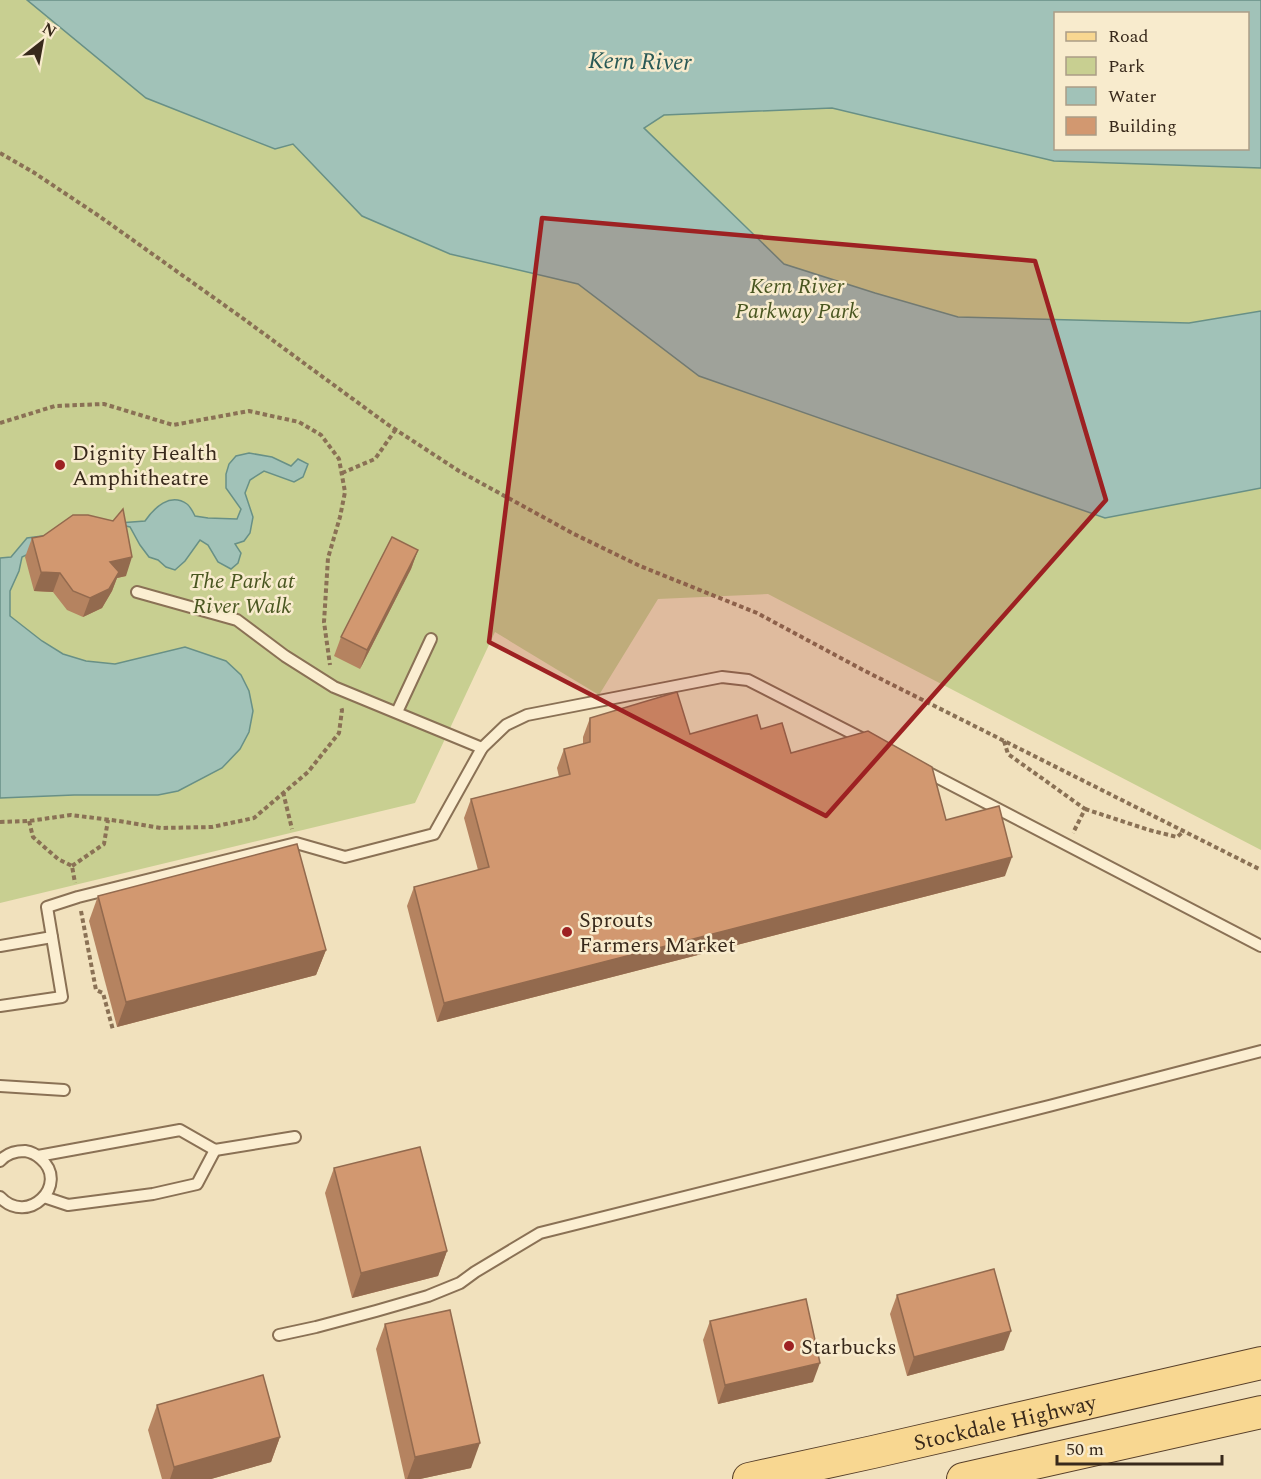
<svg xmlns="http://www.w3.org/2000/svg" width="1261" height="1479" font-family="Spectral,serif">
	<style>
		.green { fill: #c8cf91; fill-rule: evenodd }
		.water { fill: #a1c2b8; stroke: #689086; stroke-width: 1.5; fill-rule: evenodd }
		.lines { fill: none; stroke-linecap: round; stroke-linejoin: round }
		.service-casing { stroke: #8a7155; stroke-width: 14 }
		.primary-casing { stroke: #573f2a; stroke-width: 34 }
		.path { stroke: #8a7155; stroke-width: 4; stroke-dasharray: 4.5 3; stroke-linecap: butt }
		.service { stroke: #fbeed1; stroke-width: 10 }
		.primary { stroke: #f8d791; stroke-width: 32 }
		.wall { fill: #b58360 }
		.shaded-wall { fill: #936a4e }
		.building { fill: #d29870; stroke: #936a4e; stroke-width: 1.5 }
		.marked { fill: #9d2122; fill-opacity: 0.2; stroke: #9d2122; stroke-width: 4.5; stroke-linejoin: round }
		.poi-dot { fill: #9d2122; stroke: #f8ebcd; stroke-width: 2 }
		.labels { text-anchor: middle; stroke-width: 5; stroke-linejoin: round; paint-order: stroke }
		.park-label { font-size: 22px; font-style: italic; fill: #495620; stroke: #f8ebcd }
		.poi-label { font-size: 22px; fill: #38291b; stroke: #f8ebcd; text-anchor: start }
		.street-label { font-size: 22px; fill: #38291b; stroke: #f8ebcd }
		.water-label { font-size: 24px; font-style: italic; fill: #295956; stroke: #f8ebcd }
	</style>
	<rect width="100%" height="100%" fill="#f1e1bd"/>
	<path class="green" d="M0,0H1261V850L768,594L658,599L599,695L495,632L415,803L0,903ZM1056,14H1248V148H1056Z"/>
	<g class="water">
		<path d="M27,0H1261V168L1054,161L832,108L664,115L644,128L784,264L875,293L958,317L1189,323L1261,311V488L1105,518L699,376L578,284L450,254L362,216L293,144L275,149L146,98ZM1056,14H1248V148H1056Z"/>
		<path d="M249,453L272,457L291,466L298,459L308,464L303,477L294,482L264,471L250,480L245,493L253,517L250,533L244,541L235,544L241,553L238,563L231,569L218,562L208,545L200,540L185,561L175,570L166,567L158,560L149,557L140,545L130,527L126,526L45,546L22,557L19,571L10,591V616L42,641L63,654L86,661L115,664L185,647L226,661L241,675L249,691L253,711L249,732L240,749L222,768L178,791L158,795H74L0,798V558L11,557L27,538L50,535L92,525L145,521C154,508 170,492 187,504C190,506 193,512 195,516L208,518L237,519L241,509L226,488V474L229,464L236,456Z"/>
	</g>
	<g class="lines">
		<defs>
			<g id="service">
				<polyline points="137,592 237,620 285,656 334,687 482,748"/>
				<polyline points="397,712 431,639"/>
				<polyline points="923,770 1261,946"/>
				<polyline points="0,946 52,937"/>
				<polyline points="0,1006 62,997 47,907 78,897 296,843 345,857 434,834 482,748 506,725 527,715 722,677 748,680 867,741"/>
				<polyline points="0,1086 64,1090"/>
				<polyline points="38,1156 180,1130 215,1150 295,1137"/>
				<path d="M0,1161C6,1154 15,1151 25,1151C31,1152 36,1154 41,1159C70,1184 28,1227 0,1197"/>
				<polyline points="44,1197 68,1205 153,1194 197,1184 215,1150"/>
				<polyline points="279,1335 316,1327 376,1311 428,1296 460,1283 475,1272 540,1233 1049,1106 1261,1051"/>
			</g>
			<g id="primary">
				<path id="s1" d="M749,1479L873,1452L1261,1363"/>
				<polyline points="963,1479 1261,1412"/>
			</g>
		</defs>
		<use href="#service" class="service-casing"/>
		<use href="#primary" class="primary-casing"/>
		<g class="path">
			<polyline points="0,153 33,172 99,216 241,317 387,424 459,471 574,534 640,566 757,613 865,671 1261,870"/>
			<polyline points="0,423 55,406 104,404 173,425 249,411 299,422 321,435 339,459 345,492 340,517 328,558 324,622 330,665"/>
			<polyline points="342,473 375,459 396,429"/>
			<polyline points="1004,741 1008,754 1085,809 1073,833"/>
			<polyline points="283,792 292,829"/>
			<polyline points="1085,809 1149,830 1177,837 1184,831"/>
			<polyline points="29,821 33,837 58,859 72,866 75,883"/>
			<polyline points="0,822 29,821 71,815 119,821 161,828 212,827 254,818 308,772 339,733 342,710 341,707"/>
			<polyline points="72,866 104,844 108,820"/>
			<polyline points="81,911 96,990 103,993 113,1030"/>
		</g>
		<use href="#service" class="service"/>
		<use href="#primary" class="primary"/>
	</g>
	<g class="wall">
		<polygon points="43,536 126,576 117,578 112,591 102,608 83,617 67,610 53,592 34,591 25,557 32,538"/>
		<polygon points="418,550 411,569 360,669 334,656 341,637"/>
		<polygon points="590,718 690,734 761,729 791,753 946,820 1005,876 437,1022 407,906 414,887 478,870 464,818 471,799 559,777 557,768 564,749 583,744 583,737"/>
		<polygon points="98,896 326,950 316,975 117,1027 89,921"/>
		<polygon points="334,1168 447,1251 438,1276 352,1298 325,1193"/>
		<polygon points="897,1295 1004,1350 907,1376 890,1314"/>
		<polygon points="710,1321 813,1382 718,1404 703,1340"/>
		<polygon points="385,1324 471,1468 420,1479 405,1479 376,1349"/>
		<polygon points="157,1405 280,1437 271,1462 211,1479 162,1479 148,1430"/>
	</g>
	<g class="shaded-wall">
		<polygon points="418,550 411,569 360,669 367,650"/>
		<polygon points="132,557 126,576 117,578 112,591 102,608 83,617 90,598 110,562"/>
		<polygon points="41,572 60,573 53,592 34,591"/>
		<polygon points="1012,857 1005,876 437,1022 444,1003"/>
		<polygon points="326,950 316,975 117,1027 126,1002"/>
		<polygon points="447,1251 438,1276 352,1298 361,1273"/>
		<polygon points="1011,1331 1004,1350 907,1376 914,1357"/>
		<polygon points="820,1363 813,1382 718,1404 725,1385"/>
		<polygon points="280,1437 271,1462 211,1479 170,1479 174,1467"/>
		<polygon points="480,1443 471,1468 420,1479 407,1479 415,1457"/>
	</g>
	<g class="building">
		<polygon points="123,509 132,557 110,562 119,572 109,589 90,598 73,591 60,573 41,572 32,538 43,536 73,515 88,515 113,521"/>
		<polygon points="392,537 418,550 367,650 341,637"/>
		<polygon points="677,692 690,734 757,715 761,729 782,723 791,753 868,731 932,767 946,820 999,806 1012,857 444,1003 414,887 489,867 471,799 570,774 564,749 590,742 590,718"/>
		<polygon points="297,844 326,950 126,1002 98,896"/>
		<polygon points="420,1147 447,1251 361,1273 334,1168"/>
		<polygon points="994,1269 1011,1331 914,1357 897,1295"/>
		<polygon points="806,1299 820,1363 725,1385 710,1321"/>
		<polygon points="450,1310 480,1443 415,1457 385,1324"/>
		<polygon points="263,1375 280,1437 174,1467 157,1405"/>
	</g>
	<path class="marked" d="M542,218L1035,261L1106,500L826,816L489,642Z"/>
	<g class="poi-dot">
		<circle cx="60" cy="465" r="6"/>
		<circle cx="567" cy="932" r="6"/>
		<circle cx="789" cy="1346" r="6"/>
	</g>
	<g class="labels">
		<g class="park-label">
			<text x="797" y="293">Kern River<tspan x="797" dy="25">Parkway Park</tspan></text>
			<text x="242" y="588">The Park at<tspan x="242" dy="25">River Walk</tspan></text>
		</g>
		<g class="poi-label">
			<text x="72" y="460">Dignity Health<tspan x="72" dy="25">Amphitheatre</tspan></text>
			<text x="579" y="927">Sprouts<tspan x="579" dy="25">Farmers Market</tspan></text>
			<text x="801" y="1354">Starbucks</text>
		</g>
		<g class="street-label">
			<text dy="8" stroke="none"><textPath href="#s1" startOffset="262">Stockdale Highway</textPath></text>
		</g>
		<g class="water-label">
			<text transform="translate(640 61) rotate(1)" y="8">Kern River</text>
		</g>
	</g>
	<rect x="1054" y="12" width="195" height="138" fill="#f8ebcd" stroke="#ab9d86" stroke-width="1.5"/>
	<rect x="1066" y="32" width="30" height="9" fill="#f8d791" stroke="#ab9d86" stroke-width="1.5"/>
	<text x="1108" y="42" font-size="18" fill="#38291b">Road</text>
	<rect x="1066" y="57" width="30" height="18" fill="#c8cf91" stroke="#ab9d86" stroke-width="1.5"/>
	<text x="1108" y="72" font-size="18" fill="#38291b">Park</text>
	<rect x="1066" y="87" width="30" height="18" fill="#a1c2b8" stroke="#ab9d86" stroke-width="1.5"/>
	<text x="1108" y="102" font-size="18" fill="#38291b">Water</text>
	<rect x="1066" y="117" width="30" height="18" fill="#d29870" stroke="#ab9d86" stroke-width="1.5"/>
	<text x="1108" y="132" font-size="18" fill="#38291b">Building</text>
	<g transform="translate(42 42) rotate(31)" stroke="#f8ebcd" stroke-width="4.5" paint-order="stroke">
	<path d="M0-4.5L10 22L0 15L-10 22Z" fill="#38291b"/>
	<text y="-9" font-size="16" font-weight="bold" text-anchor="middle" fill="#38291b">N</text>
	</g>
	<path d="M1057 1455v9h165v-9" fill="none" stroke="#38291b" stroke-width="3"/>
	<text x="1066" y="1455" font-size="18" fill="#38291b" stroke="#f8ebcd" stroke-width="4.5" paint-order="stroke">50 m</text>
</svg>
